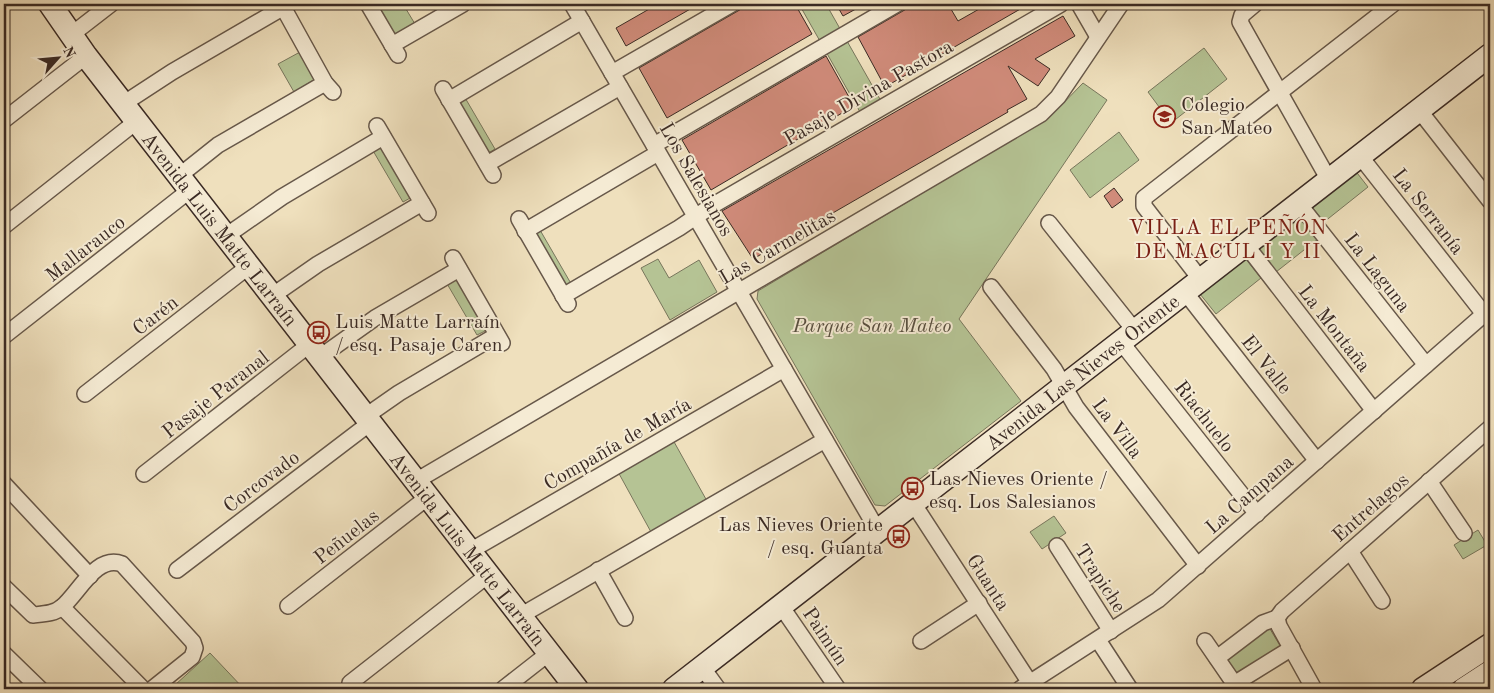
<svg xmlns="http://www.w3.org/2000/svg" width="1494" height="693" font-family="'Old Standard TT',serif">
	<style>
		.green { fill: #b5c394; stroke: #78765c }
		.building { fill: #d08b7a; stroke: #3a2a24 }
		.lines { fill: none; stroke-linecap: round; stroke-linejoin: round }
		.street-casing { stroke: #67584a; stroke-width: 18 }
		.secondary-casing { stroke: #3a2a24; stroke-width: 25 }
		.street { stroke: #f5ebd4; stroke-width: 15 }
		.secondary { stroke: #f5ebd4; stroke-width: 22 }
		.labels { text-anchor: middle; stroke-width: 4; stroke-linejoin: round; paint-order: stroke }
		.street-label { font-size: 20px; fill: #3a2a24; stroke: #f5ebd4 }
		.poi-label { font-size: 20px; fill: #3a2a24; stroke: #f5ebd4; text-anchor: start }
		.park-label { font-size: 20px; font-style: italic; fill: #595040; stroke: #f5ebd4 }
		.neighbourhood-label { font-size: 21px; letter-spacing: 1px; fill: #7a1f14; stroke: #f5ebd4 }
	</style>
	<rect width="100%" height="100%" fill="#efe0bd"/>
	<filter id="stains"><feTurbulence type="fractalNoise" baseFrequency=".004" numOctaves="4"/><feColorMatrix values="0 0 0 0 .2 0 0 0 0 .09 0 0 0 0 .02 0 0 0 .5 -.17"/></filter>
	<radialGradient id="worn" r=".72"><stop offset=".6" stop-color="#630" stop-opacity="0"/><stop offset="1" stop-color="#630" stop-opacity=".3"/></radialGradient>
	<g class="green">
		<polygon points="386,4 403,4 415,24 393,36 377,9"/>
		<polygon points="799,4 826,4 881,101 860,112"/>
		<polygon points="1204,48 1227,79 1171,123 1148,92"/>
		<polygon points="300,52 315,79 294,92 278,64"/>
		<polygon points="1083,83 1107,100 959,319 1021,401 885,506 875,505 757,299 758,291 1050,117"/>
		<polygon points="464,96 495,149 485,155 454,101"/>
		<polygon points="1119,132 1139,160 1090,198 1070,170"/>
		<polygon points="381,143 412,197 403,202 372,149"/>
		<polygon points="1354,169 1368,187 1324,222 1310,204"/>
		<polygon points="1300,215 1318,239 1276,272 1258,248"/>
		<polygon points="540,230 573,287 564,292 531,235"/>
		<polygon points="1245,258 1261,278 1216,314 1200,294"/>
		<polygon points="658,259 669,278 699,260 717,292 670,320 641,268"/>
		<polygon points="456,276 487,330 477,335 446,282"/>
		<polygon points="673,440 707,501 651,532 617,470"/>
		<polygon points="1054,516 1066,533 1042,549 1030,532"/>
		<polygon points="1478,530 1487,545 1463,559 1454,545"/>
		<polygon points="1270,629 1282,649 1237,678 1226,659 1259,632"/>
		<polygon points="210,653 244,689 170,689 175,685"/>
	</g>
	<g class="building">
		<polygon points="658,4 699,4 626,46 616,28"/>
		<polygon points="750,4 795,4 812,34 667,118 639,68"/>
		<polygon points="836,4 865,4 843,16"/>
		<polygon points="915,4 948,4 958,21 988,4 1029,4 885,87 858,37"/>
		<polygon points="1063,16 1075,36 1035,59 1050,69 1038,86 1008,66 1027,99 1007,110 1008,112 753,259 722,211"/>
		<polygon points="826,56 854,106 711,190 682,140"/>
		<polygon points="1114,188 1123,200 1112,208 1104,196"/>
	</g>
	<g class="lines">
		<defs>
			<g id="street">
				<polyline points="368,4 398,55"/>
				<polyline points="572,4 878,531"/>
				<polyline points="1079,4 1098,37"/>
				<polyline points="1255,4 1242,15 1240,22 1329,180"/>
				<polyline points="283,7 325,83 333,92"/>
				<polyline points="71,35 111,4"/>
				<polyline points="392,45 463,4"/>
				<polyline points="612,73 732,4"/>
				<polyline points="443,89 493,175"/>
				<polyline points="449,100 582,21"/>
				<polyline points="123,104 172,72 289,4"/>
				<polyline points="1419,110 1490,201"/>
				<polyline points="4,120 86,56"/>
				<polyline points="377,126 428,213"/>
				<polyline points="654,145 897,4"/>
				<polyline points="1360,156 1484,314"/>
				<polyline points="487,164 620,87"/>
				<polyline points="179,176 218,145 325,83"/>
				<polyline points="1299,204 1426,365"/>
				<polyline points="519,219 568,304"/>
				<polyline points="1049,223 1135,331"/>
				<polyline points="4,226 137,121"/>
				<polyline points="525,231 658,153"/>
				<polyline points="226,236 282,197 383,137"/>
				<polyline points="1246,245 1374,411"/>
				<polyline points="453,258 502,343"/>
				<polyline points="1201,280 1144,206 1144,198 1393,4"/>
				<polyline points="991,287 1054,369 1076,407 1198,566"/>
				<polyline points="1185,292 1317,461"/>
				<polyline points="272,296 318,264 422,203"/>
				<polyline points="563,296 679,228 710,207 1061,4"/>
				<polyline points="4,336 190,190"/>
				<polyline points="1121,342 1257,514"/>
				<polyline points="320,357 375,318 459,269"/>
				<polyline points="85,394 249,266"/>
				<polyline points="366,416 399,393 497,335"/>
				<polyline points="144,474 310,344"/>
				<polyline points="416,481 1041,114 1058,97 1121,4"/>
				<polyline points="1429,481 1464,533"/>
				<polyline points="4,484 90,576"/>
				<polyline points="913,503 1030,683"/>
				<polyline points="1057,546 1111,631"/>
				<polyline points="470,551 784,369"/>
				<polyline points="1350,551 1382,601"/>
				<polyline points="177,570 370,423"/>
				<polyline points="598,570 625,618"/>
				<path d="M4,587L33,615C43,614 54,614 62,607C79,593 96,554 122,564L193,642L195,648L192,657L152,689"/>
				<polyline points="288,606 428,497"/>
				<polyline points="781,606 838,689"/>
				<polyline points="62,607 143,689"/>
				<polyline points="520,616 825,440"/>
				<polyline points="1277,618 1282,611 1490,428"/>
				<polyline points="1277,618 1279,626 1314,689"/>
				<polyline points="1098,640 1130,689"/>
				<polyline points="921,641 979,603"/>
				<polyline points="1205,641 1238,689"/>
				<polyline points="4,654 40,689"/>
				<polyline points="1217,658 1263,623 1277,618"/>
				<polyline points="702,667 718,689"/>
				<polyline points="350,683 488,575"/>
				<polyline points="1234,684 1292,648"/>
				<polyline points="503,689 549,653"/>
				<polyline points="1020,689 1158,600 1490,309"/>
			</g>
			<g id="secondary">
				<polyline points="50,4 86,56 577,689"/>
				<polyline points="674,689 1490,55"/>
				<polyline points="1423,689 1490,645"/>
				<polyline points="1464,689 1490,672"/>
			</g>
		</defs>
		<use href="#street" class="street-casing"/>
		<use href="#secondary" class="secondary-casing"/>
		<use href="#street" class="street"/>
		<use href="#secondary" class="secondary"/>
	</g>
	<defs>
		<symbol id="school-ring" viewBox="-11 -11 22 22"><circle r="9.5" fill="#f5ebd4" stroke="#8f2418" stroke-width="1.5"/><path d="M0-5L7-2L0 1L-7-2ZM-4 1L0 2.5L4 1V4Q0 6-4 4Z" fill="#8f2418"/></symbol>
		<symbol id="bus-ring" viewBox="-11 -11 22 22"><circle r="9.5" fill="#f5ebd4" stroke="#8f2418" stroke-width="1.5"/><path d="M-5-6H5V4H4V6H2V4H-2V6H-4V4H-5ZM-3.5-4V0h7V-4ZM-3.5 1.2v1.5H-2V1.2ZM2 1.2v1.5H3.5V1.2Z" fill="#8f2418"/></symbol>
	</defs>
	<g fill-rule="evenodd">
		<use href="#school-ring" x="1152" y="104" width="25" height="25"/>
		<use href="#bus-ring" x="306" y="320" width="25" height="25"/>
		<use href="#bus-ring" x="900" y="476" width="25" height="25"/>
		<use href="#bus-ring" x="886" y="524" width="25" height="25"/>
	</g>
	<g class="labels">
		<g class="street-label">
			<text transform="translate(868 92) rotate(-30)" y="7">Pasaje Divina Pastora</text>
			<text transform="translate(697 179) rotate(60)" y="7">Los Salesianos</text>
			<text transform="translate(1429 211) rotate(52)" y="7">La Serranía</text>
			<text transform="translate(220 229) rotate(52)" y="7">Avenida Luis Matte Larraín</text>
			<text transform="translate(777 246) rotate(-30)" y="7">Las Carmelitas</text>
			<text transform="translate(85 248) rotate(-38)" y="7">Mallarauco</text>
			<text transform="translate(1378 272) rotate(52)" y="7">La Laguna</text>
			<text transform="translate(155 315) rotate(-38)" y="7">Carén</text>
			<text transform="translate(1335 328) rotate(52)" y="7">La Montaña</text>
			<text transform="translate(1267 364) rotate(52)" y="7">El Valle</text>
			<text transform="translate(1082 372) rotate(-38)" y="7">Avenida Las Nieves Oriente</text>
			<text transform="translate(215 394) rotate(-38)" y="7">Pasaje Paranal</text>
			<text transform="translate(1205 416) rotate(52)" y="7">Riachuelo</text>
			<text transform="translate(1118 428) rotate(53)" y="7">La Villa</text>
			<text transform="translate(617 443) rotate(-30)" y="7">Compañía de María</text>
			<text transform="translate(261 481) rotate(-37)" y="7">Corcovado</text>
			<text transform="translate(1249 494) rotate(-41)" y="7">La Campana</text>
			<text transform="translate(1370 507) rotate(-41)" y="7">Entrelagos</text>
			<text transform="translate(346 536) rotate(-38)" y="7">Peñuelas</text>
			<text transform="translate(468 549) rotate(52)" y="7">Avenida Luis Matte Larraín</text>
			<text transform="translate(1101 578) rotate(57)" y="7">Trapiche</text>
			<text transform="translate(989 582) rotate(57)" y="7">Guanta</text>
			<text transform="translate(826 636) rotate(56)" y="7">Paimún</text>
		</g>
		<g class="poi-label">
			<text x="1181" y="111">Colegio<tspan x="1181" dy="23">San Mateo</tspan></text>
			<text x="335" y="328">Luis Matte Larraín<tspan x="335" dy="23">/ esq. Pasaje Caren</tspan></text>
			<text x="929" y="485">Las Nieves Oriente /<tspan x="929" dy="23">esq. Los Salesianos</tspan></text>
			<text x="883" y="531" text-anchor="end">Las Nieves Oriente<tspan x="883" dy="23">/ esq. Guanta</tspan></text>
		</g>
		<g class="park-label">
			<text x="872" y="332">Parque San Mateo</text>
		</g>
		<g class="neighbourhood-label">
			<text x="1228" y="234">VILLA EL PEÑÓN<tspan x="1228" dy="24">DE MACUL I Y II</tspan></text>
		</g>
	</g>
	<rect width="1494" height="693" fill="none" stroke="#efe0bd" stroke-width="20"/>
	<rect x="5" y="5" width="1484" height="683" fill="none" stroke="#3a2a24" stroke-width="2.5"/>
	<rect x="10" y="10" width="1474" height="673" fill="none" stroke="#3a2a24"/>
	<g transform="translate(58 58) rotate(63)" stroke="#f5ebd4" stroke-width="4" paint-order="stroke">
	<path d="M0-4L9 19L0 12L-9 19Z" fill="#3a2a24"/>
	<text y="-8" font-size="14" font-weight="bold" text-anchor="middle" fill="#3a2a24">N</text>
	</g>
	<rect width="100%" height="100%" filter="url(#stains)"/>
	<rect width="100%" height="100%" fill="url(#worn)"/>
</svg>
